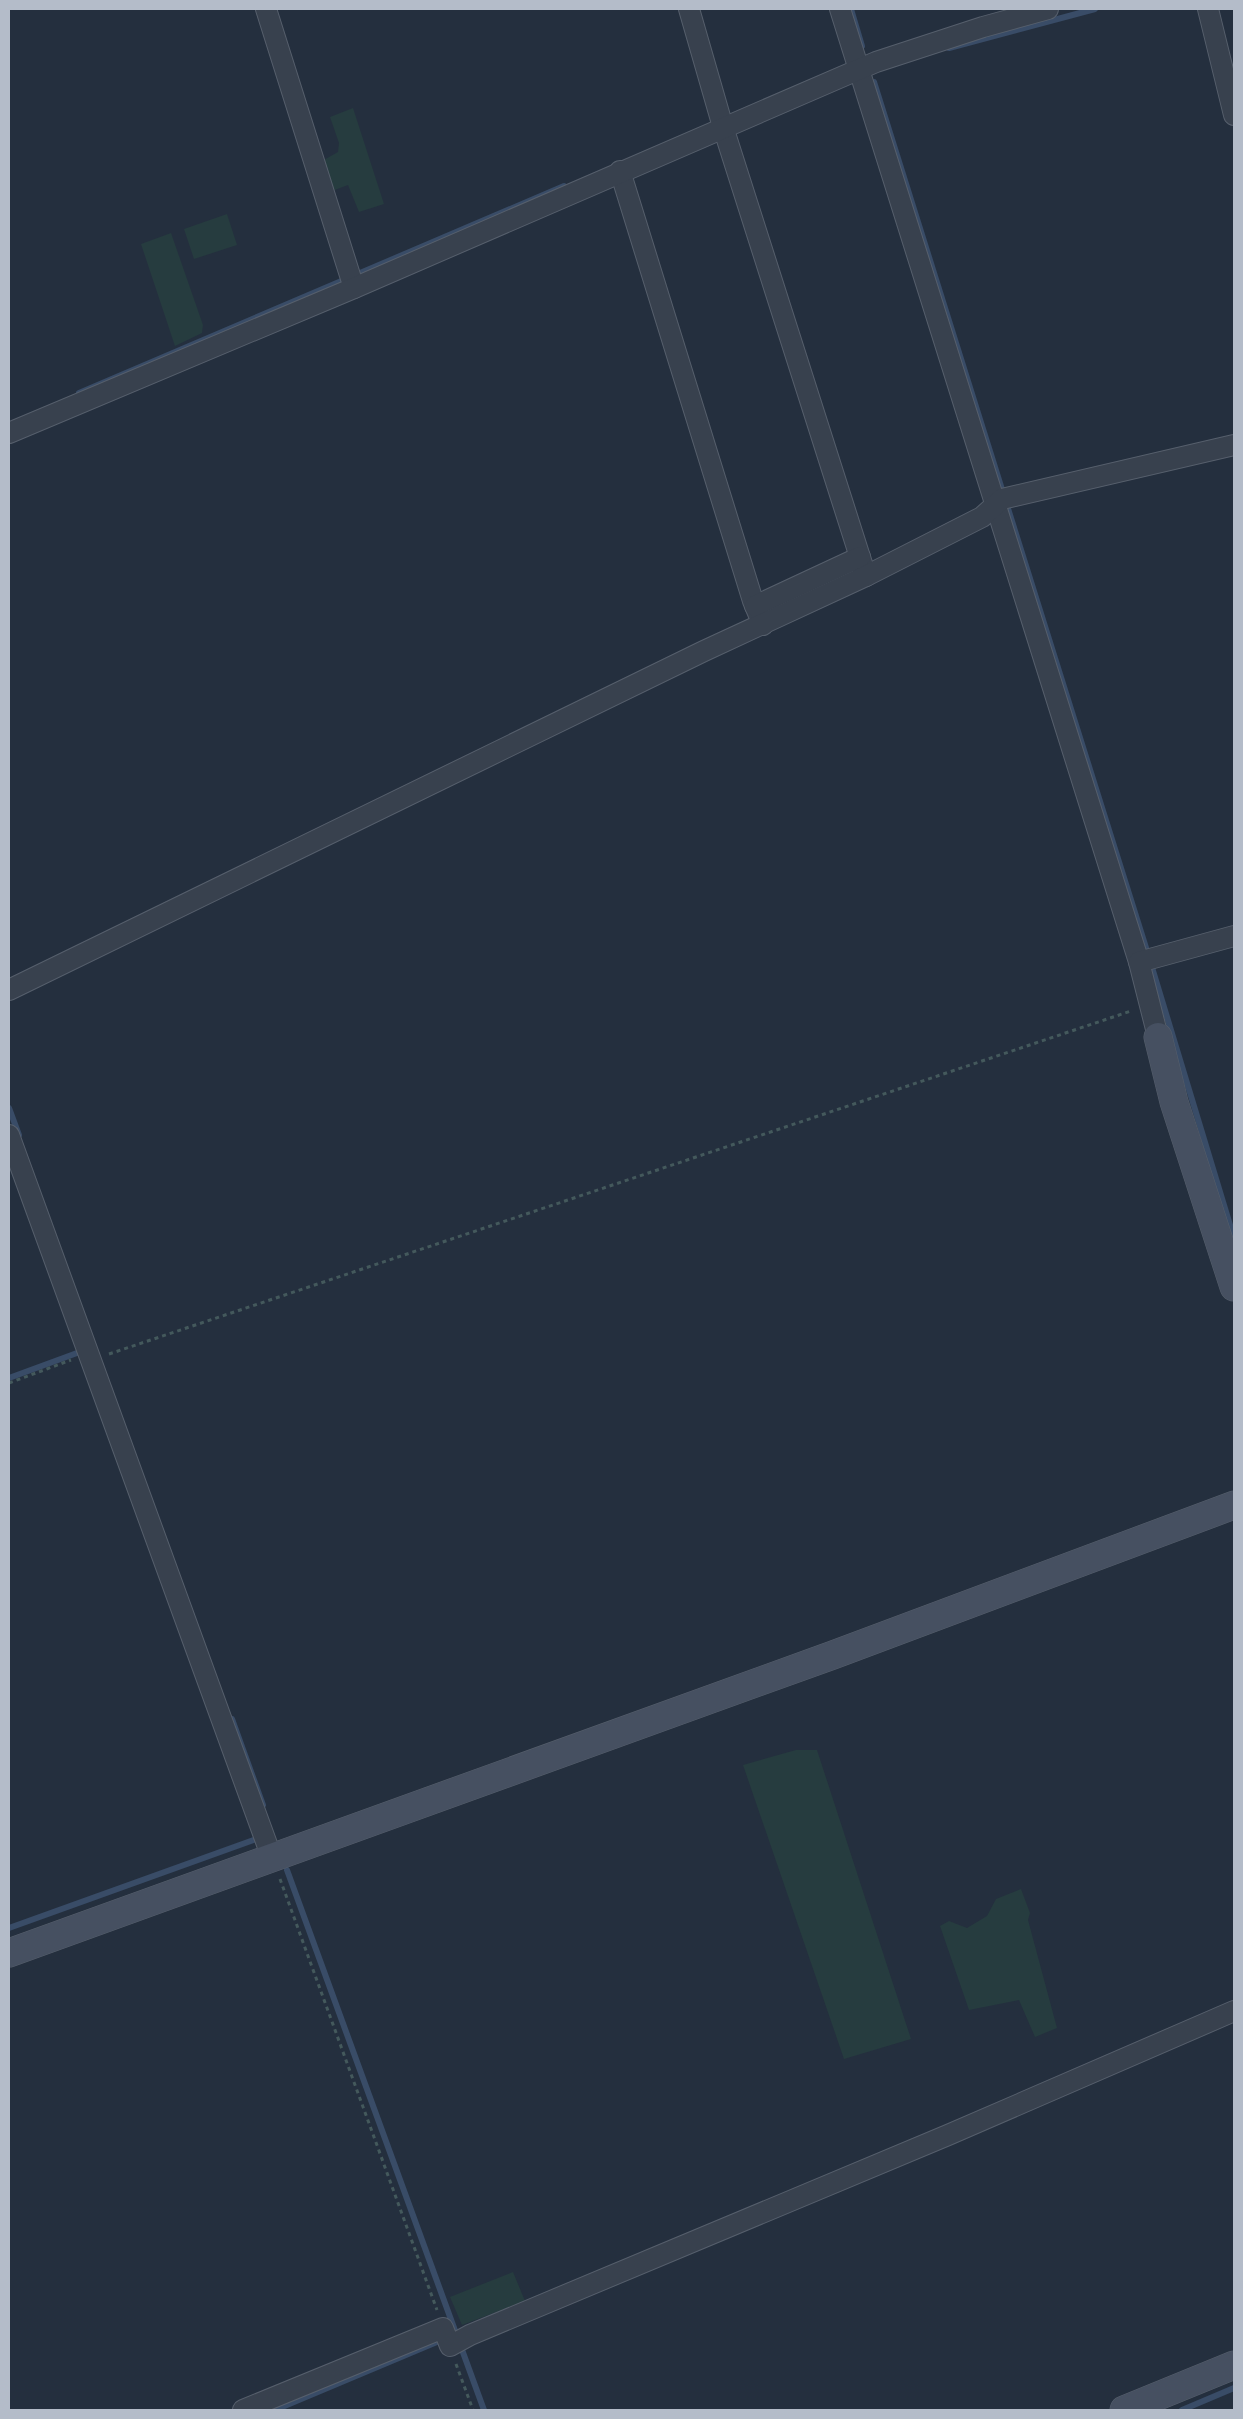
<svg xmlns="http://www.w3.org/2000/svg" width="1243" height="2419" font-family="Manrope,sans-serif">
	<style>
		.green { fill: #263c3f }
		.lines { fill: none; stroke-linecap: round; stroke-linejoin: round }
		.stream { stroke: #394c67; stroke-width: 6 }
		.street-casing { stroke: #565f6c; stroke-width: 22 }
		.secondary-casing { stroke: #565f6c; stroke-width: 29 }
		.path { stroke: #44595c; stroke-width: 3; stroke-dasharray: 4 4; stroke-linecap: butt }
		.street { stroke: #38414e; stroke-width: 20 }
		.secondary { stroke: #465061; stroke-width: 28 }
	</style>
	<rect width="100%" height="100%" fill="#242f3e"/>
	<g class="green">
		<polygon points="353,108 384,204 359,212 348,185 332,191 322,161 338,152 339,143 330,117"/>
		<polygon points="227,214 237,245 194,259 184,229"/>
		<polygon points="171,233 203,325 202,333 175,346 141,244"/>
		<polygon points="796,1750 817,1750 911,2039 844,2059 743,1765"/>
		<polygon points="1021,1889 1030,1913 1028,1920 1057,2028 1035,2037 1019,2000 969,2010 940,1926 949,1921 967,1928 987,1916 996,1899"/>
		<polygon points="513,2272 525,2301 462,2325 450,2297"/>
	</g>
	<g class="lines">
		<g class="stream">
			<polyline points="851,9 862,46"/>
			<polyline points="949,48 1095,9"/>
			<polyline points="874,82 1147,951 1234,1238"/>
			<polyline points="79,393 564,186"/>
			<polyline points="9,1108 19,1135"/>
			<polyline points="9,1378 77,1353"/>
			<polyline points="232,1719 263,1805"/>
			<polyline points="287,1870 484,2410"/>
			<polyline points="9,1928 259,1838"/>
			<polyline points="275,2410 444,2339"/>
			<polyline points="1182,2410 1234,2388"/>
		</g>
		<defs>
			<g id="street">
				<polyline points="266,9 354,288"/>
				<polyline points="689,9 723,127 866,576"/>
				<polyline points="840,9 1139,962"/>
				<polyline points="1208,9 1234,115"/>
				<polyline points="620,171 753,601 763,625"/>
				<polyline points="9,433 354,288 876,62 983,27 1048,9"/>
				<polyline points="755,606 860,557"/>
				<polyline points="9,990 704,651 866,576 982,517 1002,499 1234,445"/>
				<polyline points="1158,1037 1139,962 1234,936"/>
				<polyline points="9,1135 272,1858"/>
				<polyline points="243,2410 443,2328 450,2346 470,2335 948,2135 1234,2011"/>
			</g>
			<g id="secondary">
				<polyline points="1158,1037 1174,1102 1234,1287"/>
				<polyline points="9,1953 833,1655 1234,1505"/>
				<polyline points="1124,2410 1234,2365"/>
			</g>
		</defs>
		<use href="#street" class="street-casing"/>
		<use href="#secondary" class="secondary-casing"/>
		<g class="path">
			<polyline points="109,1354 1131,1011"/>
			<polyline points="9,1383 71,1360"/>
			<polyline points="280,1879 437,2310"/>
			<polyline points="456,2364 473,2410"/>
		</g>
		<use href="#street" class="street"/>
		<use href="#secondary" class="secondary"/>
	</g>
	<rect width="1243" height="2419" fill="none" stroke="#b4bcc9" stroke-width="20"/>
</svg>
